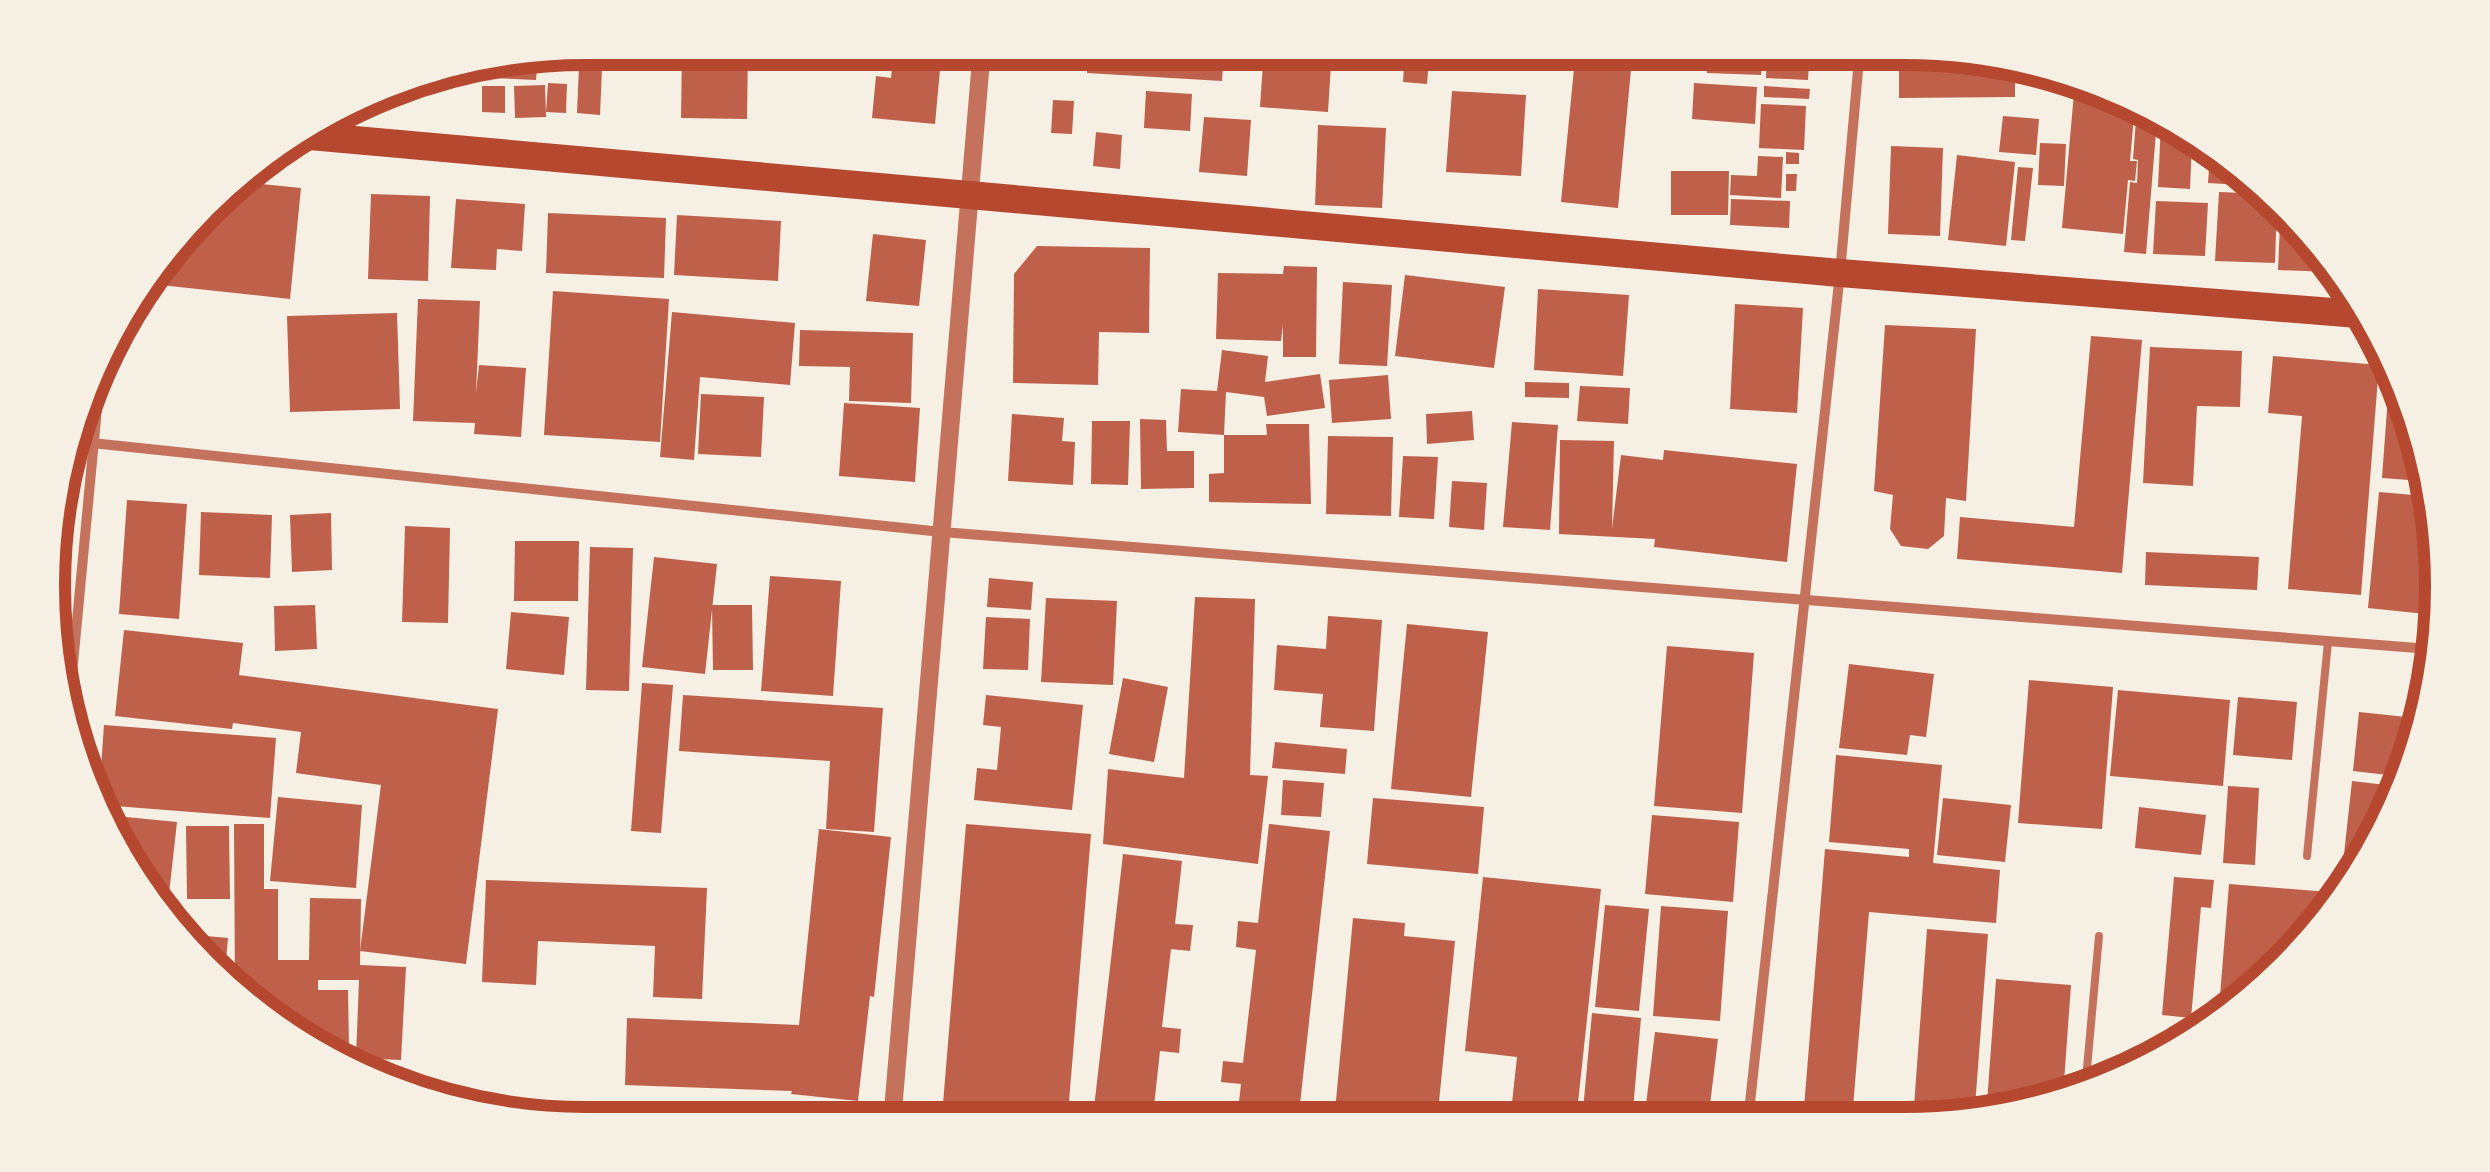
<svg xmlns="http://www.w3.org/2000/svg" width="2490" height="1172" font-family="Jost,sans-serif">
	<style>
		.building { fill: #bf614a }
		.lines { fill: none; stroke-linecap: round; stroke-linejoin: round }
		.service { stroke: #c5725c; stroke-width: 8 }
		.minor { stroke: #c5725c; stroke-width: 10 }
		.tertiary { stroke: #c5725c; stroke-width: 18 }
		.trunk { stroke: #b5482f; stroke-width: 28 }
		.rim { fill: none; stroke: #b5482f; stroke-width: 12 }
	</style>
	<rect width="100%" height="100%" fill="#f6efe4"/>
	<g class="building">
		<polygon points="582,48 615,48 614,59 582,57"/>
		<polygon points="621,48 651,48 649,68 619,65"/>
		<polygon points="682,48 748,48 747,119 681,118"/>
		<polygon points="852,48 942,48 935,124 872,118 876,76 891,78 892,68 850,64"/>
		<polygon points="1088,48 1224,48 1222,81 1087,73"/>
		<polygon points="1264,48 1332,48 1328,112 1260,107"/>
		<polygon points="1405,48 1430,48 1427,84 1403,82"/>
		<polygon points="1493,48 1552,48 1549,65 1491,57"/>
		<polygon points="1576,48 1633,48 1618,208 1561,202"/>
		<polygon points="1687,48 1706,48 1705,71 1686,70"/>
		<polygon points="1708,48 1763,48 1761,75 1707,73"/>
		<polygon points="1767,48 1810,48 1808,80 1766,78"/>
		<polygon points="538,56 536,80 492,78 492,63"/>
		<polygon points="1949,56 2015,69 2015,97 1899,98 1899,57"/>
		<polygon points="579,66 602,68 600,115 577,113"/>
		<polygon points="2075,82 2110,88 2135,105 2130,161 2137,161 2135,181 2128,180 2123,234 2062,228"/>
		<polygon points="548,83 567,84 566,113 546,112"/>
		<polygon points="1694,83 1757,87 1755,124 1692,119"/>
		<polygon points="545,85 546,117 515,118 514,86"/>
		<polygon points="482,86 505,86 505,113 482,112"/>
		<polygon points="1764,86 1810,89 1809,99 1764,97"/>
		<polygon points="1146,91 1192,94 1190,131 1144,128"/>
		<polygon points="1452,91 1526,95 1521,176 1446,172"/>
		<polygon points="1053,100 1074,101 1072,134 1051,133"/>
		<polygon points="1761,104 1806,106 1804,150 1759,148"/>
		<polygon points="2137,107 2157,120 2146,254 2124,252 2130,182 2137,183 2138,160 2133,159"/>
		<polygon points="2003,116 2039,119 2036,155 1999,152"/>
		<polygon points="1204,117 1251,120 1247,176 1199,172"/>
		<polygon points="2161,123 2192,143 2190,189 2158,187"/>
		<polygon points="1318,125 1386,128 1382,208 1315,205"/>
		<polygon points="1096,132 1122,135 1120,169 1093,166"/>
		<polygon points="2040,143 2066,144 2064,186 2038,185"/>
		<polygon points="1891,146 1943,148 1940,236 1888,234"/>
		<polygon points="1786,152 1799,153 1799,164 1786,164"/>
		<polygon points="1957,155 2015,162 2006,246 1948,240"/>
		<polygon points="2210,155 2235,172 2256,186 2208,183"/>
		<polygon points="1758,156 1783,157 1781,198 1730,195 1731,175 1757,176"/>
		<polygon points="2018,167 2033,168 2025,241 2011,240"/>
		<polygon points="1671,171 1729,171 1728,215 1671,215"/>
		<polygon points="1786,174 1797,174 1796,191 1786,191"/>
		<polygon points="231,181 301,188 290,299 151,284 151,279"/>
		<polygon points="2219,192 2268,194 2277,200 2275,263 2215,261"/>
		<polygon points="371,194 430,196 428,281 368,279"/>
		<polygon points="456,199 525,204 522,251 497,249 496,270 451,268"/>
		<polygon points="1731,199 1790,201 1789,228 1730,225"/>
		<polygon points="2156,201 2208,203 2205,256 2153,254"/>
		<polygon points="2281,202 2284,205 2330,272 2278,270"/>
		<polygon points="548,213 666,218 664,278 546,273"/>
		<polygon points="677,215 781,221 778,281 674,275"/>
		<polygon points="873,234 926,240 919,306 866,301"/>
		<polygon points="1037,246 1150,248 1149,333 1099,332 1098,385 1013,383 1014,274"/>
		<polygon points="1284,266 1317,267 1316,357 1283,357 1283,325 1281,341 1216,339 1218,273 1283,274"/>
		<polygon points="1405,275 1505,287 1494,368 1395,356"/>
		<polygon points="1343,282 1392,285 1387,366 1339,364"/>
		<polygon points="1538,289 1629,295 1623,376 1534,370"/>
		<polygon points="553,291 669,299 660,442 544,435"/>
		<polygon points="418,299 480,301 476,393 479,365 526,368 521,437 474,434 475,423 413,421"/>
		<polygon points="1735,304 1803,308 1797,413 1730,409"/>
		<polygon points="672,312 795,323 790,385 700,377 694,460 660,457"/>
		<polygon points="397,313 400,409 290,412 287,316"/>
		<polygon points="1885,325 1976,329 1966,501 1946,498 1944,536 1928,549 1901,546 1890,529 1893,495 1874,491"/>
		<polygon points="800,330 913,333 911,403 849,401 850,367 799,366"/>
		<polygon points="2091,336 2142,340 2122,573 1957,559 1960,517 2074,527"/>
		<polygon points="2150,347 2242,351 2240,407 2197,406 2193,486 2143,483"/>
		<polygon points="1222,350 1268,356 1265,382 1320,374 1325,408 1267,416 1264,397 1226,392 1224,435 1267,435 1266,424 1309,424 1311,504 1209,502 1209,474 1224,473 1224,435 1178,432 1181,389 1217,391"/>
		<polygon points="2273,356 2379,365 2361,595 2288,589 2302,416 2268,413"/>
		<polygon points="2390,368 2394,369 2401,379 2422,481 2382,478"/>
		<polygon points="1388,375 1391,419 1332,423 1329,380"/>
		<polygon points="1525,382 1569,383 1569,398 1525,397"/>
		<polygon points="1580,386 1630,388 1628,424 1577,421"/>
		<polygon points="701,394 764,397 761,457 698,454"/>
		<polygon points="844,403 920,408 915,482 839,476"/>
		<polygon points="1472,411 1474,440 1427,444 1426,414"/>
		<polygon points="1012,414 1064,418 1062,441 1075,442 1073,485 1008,481"/>
		<polygon points="1140,419 1166,420 1167,451 1194,451 1194,488 1141,489"/>
		<polygon points="1092,421 1130,421 1128,485 1091,484"/>
		<polygon points="1512,422 1558,425 1550,530 1503,527"/>
		<polygon points="1328,436 1393,437 1391,516 1326,514"/>
		<polygon points="1560,440 1614,441 1612,529 1621,455 1663,460 1664,450 1797,464 1787,562 1654,547 1655,539 1559,534"/>
		<polygon points="1403,456 1438,457 1434,519 1399,517"/>
		<polygon points="1452,481 1487,483 1484,530 1449,527"/>
		<polygon points="2379,492 2425,496 2433,537 2429,580 2438,580 2435,615 2368,608"/>
		<polygon points="127,500 187,504 179,619 119,614"/>
		<polygon points="201,512 272,515 270,578 199,575"/>
		<polygon points="331,513 332,570 292,572 290,515"/>
		<polygon points="405,526 450,528 448,623 402,622"/>
		<polygon points="515,541 579,541 578,601 514,601"/>
		<polygon points="590,547 633,548 629,691 586,690"/>
		<polygon points="2146,552 2259,557 2257,590 2145,585"/>
		<polygon points="654,557 717,564 705,674 642,667"/>
		<polygon points="770,576 841,581 833,696 761,691"/>
		<polygon points="989,578 1033,582 1031,610 987,607"/>
		<polygon points="1195,597 1255,599 1250,775 1268,776 1258,864 1103,844 1108,769 1184,778"/>
		<polygon points="1046,598 1117,601 1113,685 1041,682"/>
		<polygon points="315,605 317,649 275,651 274,606"/>
		<polygon points="712,605 752,605 753,670 713,670"/>
		<polygon points="511,612 569,617 564,675 506,669"/>
		<polygon points="1328,616 1382,620 1374,731 1320,727 1323,694 1274,690 1277,645 1326,649"/>
		<polygon points="986,617 1030,619 1028,670 983,669"/>
		<polygon points="1407,624 1488,632 1471,797 1391,789"/>
		<polygon points="124,630 243,643 239,675 498,709 466,964 360,951 381,785 296,773 301,732 233,723 232,729 115,716"/>
		<polygon points="1667,646 1754,653 1742,813 1654,806"/>
		<polygon points="1849,664 1934,674 1926,737 1910,735 1907,755 1839,748"/>
		<polygon points="1123,678 1168,687 1154,762 1109,754"/>
		<polygon points="2029,680 2113,687 2102,829 2018,823"/>
		<polygon points="642,683 673,685 661,833 631,831"/>
		<polygon points="2118,690 2230,700 2223,786 2110,776"/>
		<polygon points="683,695 883,708 874,832 826,829 830,761 679,751"/>
		<polygon points="986,695 1083,705 1072,810 974,800 977,768 997,770 1001,727 983,725"/>
		<polygon points="2238,697 2297,702 2292,760 2233,755"/>
		<polygon points="2359,712 2416,718 2405,777 2353,771"/>
		<polygon points="104,725 276,738 270,818 102,805 99,796"/>
		<polygon points="1275,742 1347,749 1345,774 1272,768"/>
		<polygon points="1836,755 1942,765 1933,863 2000,870 1996,923 1869,912 1852,1120 1803,1120 1825,849 1909,857 1909,849 1829,842"/>
		<polygon points="1283,780 1324,783 1321,817 1281,815"/>
		<polygon points="2352,781 2403,787 2339,900"/>
		<polygon points="2228,786 2259,788 2255,865 2223,863"/>
		<polygon points="278,797 362,805 356,888 270,881"/>
		<polygon points="1373,798 1484,807 1478,874 1367,864"/>
		<polygon points="1943,798 2011,805 2005,862 1937,855"/>
		<polygon points="2139,807 2206,815 2201,855 2135,848"/>
		<polygon points="106,815 177,822 169,894 150,892 119,855"/>
		<polygon points="1652,815 1739,822 1733,902 1645,894"/>
		<polygon points="234,824 264,824 264,889 278,889 278,960 309,960 310,898 361,899 360,965 406,967 401,1060 356,1058 359,980 318,980 318,990 348,990 349,1047 321,1047 235,993"/>
		<polygon points="966,824 1091,834 1068,1114 943,1104"/>
		<polygon points="1269,824 1330,831 1298,1122 1237,1120 1241,1084 1221,1082 1223,1061 1243,1063 1256,950 1236,947 1238,921 1258,923"/>
		<polygon points="186,826 229,826 230,899 187,899"/>
		<polygon points="819,829 891,837 874,997 870,996 858,1101 791,1094 792,1091 625,1085 627,1018 799,1025"/>
		<polygon points="1123,854 1182,861 1175,924 1193,925 1190,951 1171,949 1162,1027 1181,1029 1179,1053 1160,1051 1153,1115 1094,1108"/>
		<polygon points="1483,877 1601,889 1576,1121 1510,1121 1517,1057 1465,1051"/>
		<polygon points="2174,877 2214,880 2211,908 2201,907 2191,1018 2162,1015"/>
		<polygon points="486,880 707,888 702,999 653,997 655,946 538,941 536,985 482,982"/>
		<polygon points="2229,884 2328,892 2326,919 2232,1013 2218,1021"/>
		<polygon points="1605,905 1649,909 1639,1011 1595,1007"/>
		<polygon points="1661,906 1728,911 1720,1021 1653,1016"/>
		<polygon points="1353,918 1405,923 1404,936 1455,941 1437,1122 1334,1122"/>
		<polygon points="1927,929 1988,934 1974,1120 1913,1120"/>
		<polygon points="184,934 228,938 224,983 206,961"/>
		<polygon points="1996,979 2071,985 2063,1096 1986,1117"/>
		<polygon points="1592,1013 1641,1018 1632,1121 1582,1121"/>
		<polygon points="1655,1032 1718,1039 1708,1121 1644,1121"/>
	</g>
	<g class="lines">
		<g class="service">
			<polyline points="2307,856 2328,642"/>
			<polyline points="2085,1090 2099,936"/>
		</g>
		<g class="minor">
			<polyline points="73,441 942,532 2430,649"/>
			<polyline points="69,706 101,366"/>
			<polyline points="455,1099 721,1124"/>
			<polyline points="1748,1121 1840,273 1860,48"/>
		</g>
		<polyline class="tertiary" points="892,1123 982,48"/>
		<polyline class="trunk" points="310,136 1840,273 2358,314"/>
	</g>
	<path d="M0 0H2490V1172H0ZM586 65H1904A521 521 0 0 1 2425 586V586A521 521 0 0 1 1904 1107H586A521 521 0 0 1 65 586V586A521 521 0 0 1 586 65Z" fill="#f6efe4" fill-rule="evenodd"/>
	<path class="rim" d="M586 65H1904A521 521 0 0 1 2425 586V586A521 521 0 0 1 1904 1107H586A521 521 0 0 1 65 586V586A521 521 0 0 1 586 65Z"/>
</svg>
